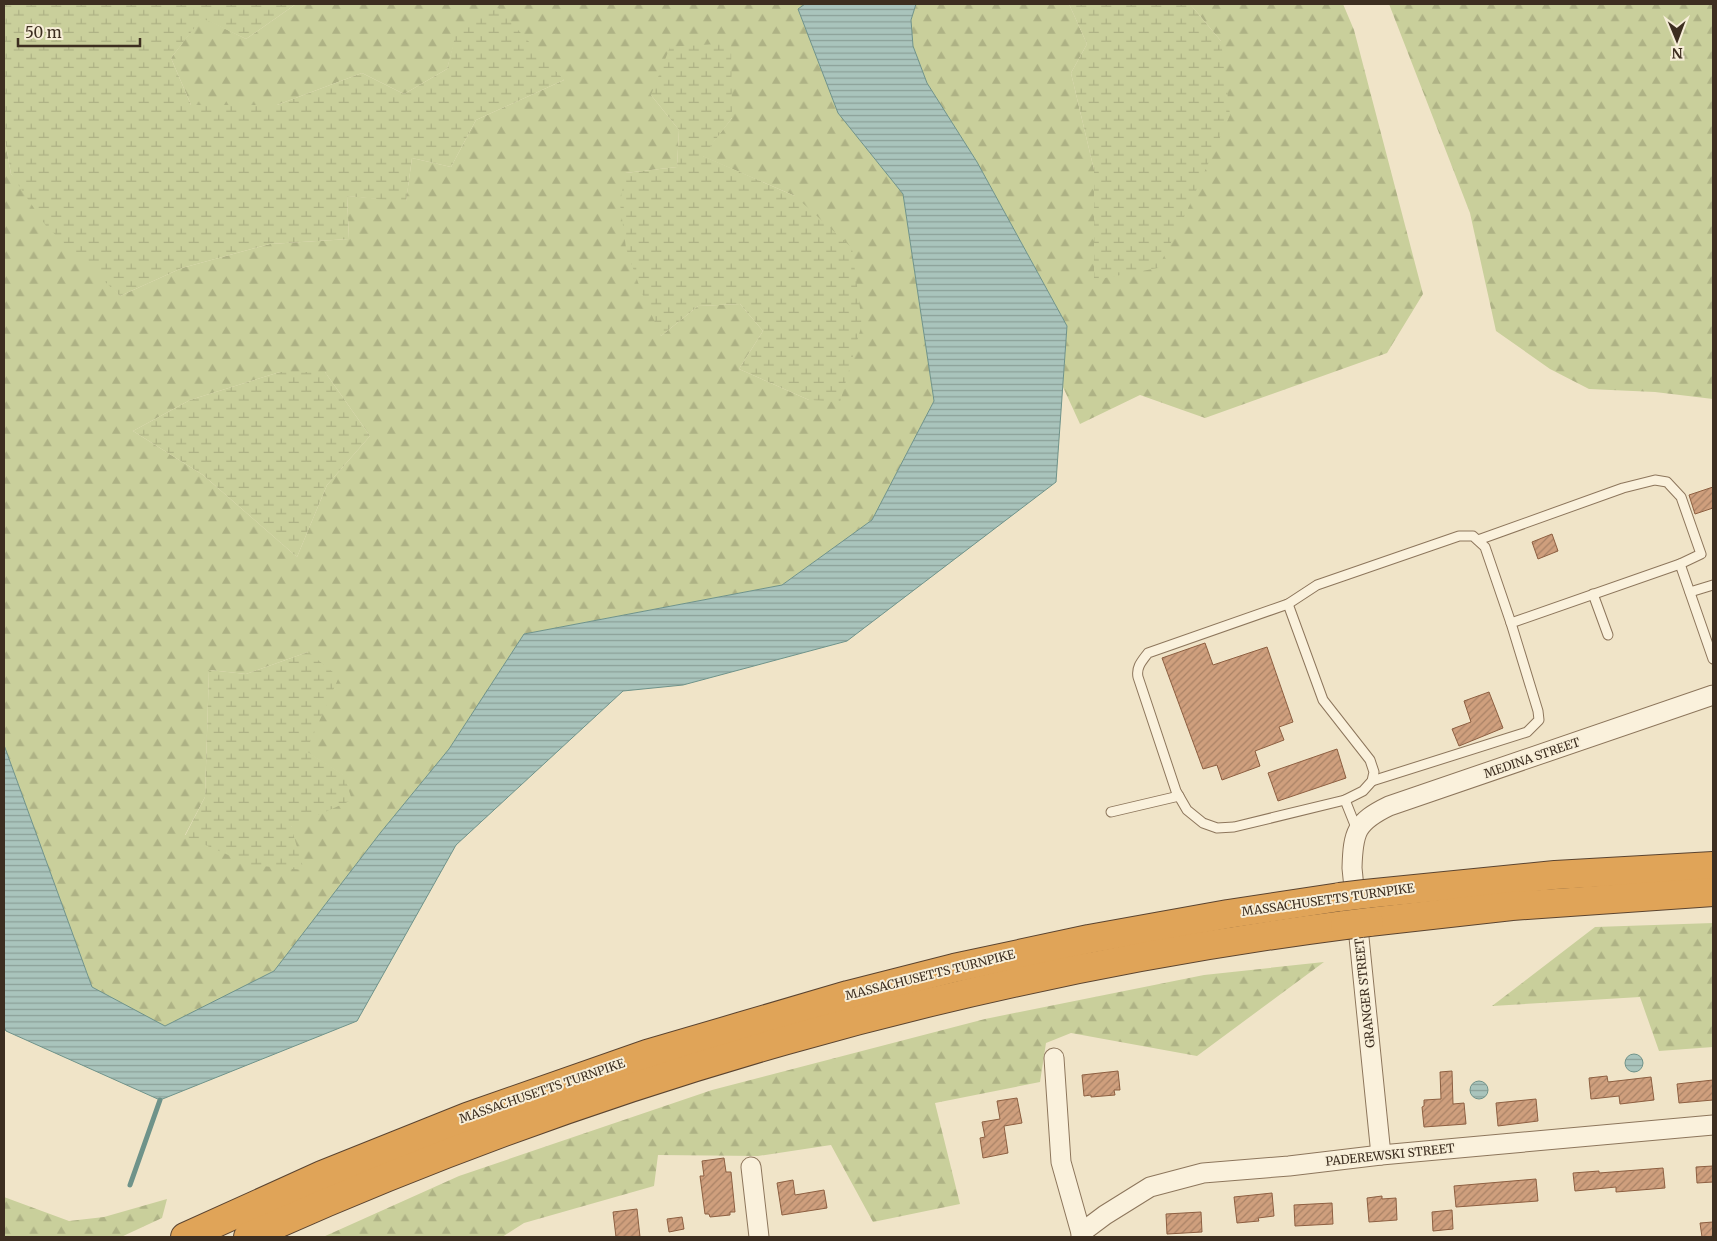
<svg xmlns="http://www.w3.org/2000/svg" width="1717" height="1241" font-family="Merriweather,serif">
	<style>
		.forest { fill: url(#forest-firs); fill-rule: evenodd }
		.wetland { fill: url(#wetland-marsh) }
		.water { fill: url(#water-rules); stroke: #6f938a }
		.lines { fill: none; stroke-linecap: round; stroke-linejoin: round }
		.stream { stroke: #6f938a; stroke-width: 5 }
		.building { fill: url(#building-hatch); stroke: #8d5f41 }
		.service-casing { stroke: #8d765c; stroke-width: 11 }
		.minor-casing { stroke: #8d765c; stroke-width: 21 }
		.motorway-casing { stroke: #5b4430; stroke-width: 30 }
		.service { stroke: #faf1dc; stroke-width: 9 }
		.minor { stroke: #faf1dc; stroke-width: 19 }
		.motorway { stroke: #e0a458; stroke-width: 28 }
		.motorway-bridge-casing { stroke: #5b4430; stroke-width: 30; stroke-linecap: butt }
		.motorway-bridge { stroke: #e0a458; stroke-width: 28 }
		.labels { text-anchor: middle; stroke-width: 4; stroke-linejoin: round; paint-order: stroke }
		.street-label { font-size: 12px; fill: #3d2e20; stroke: #f7eed8 }
	</style>
	<defs>
		<pattern id="forest-firs" width="22" height="20" patternUnits="userSpaceOnUse" patternTransform="scale(1.25)"><rect width="22" height="20" fill="#c9cf9b"/><path d="M5 1l3.5 6h-7zM16 11l3.5 6h-7z" fill="#aeb285"/></pattern>
		<pattern id="wetland-marsh" width="20" height="14" patternUnits="userSpaceOnUse" patternTransform="scale(1.25)"><rect width="20" height="14" fill="#c9cf9b"/><path d="M1 5h8M5 5V1M11 12h8M15 12V8" fill="none" stroke="#aeb285"/></pattern>
		<pattern id="water-rules" width="6" height="5" patternUnits="userSpaceOnUse" patternTransform="scale(1.25)"><rect width="6" height="5" fill="#a9c4bc"/><path d="M0 2.5h6" fill="none" stroke="#8ba098"/></pattern>
		<pattern id="building-hatch" width="6" height="6" patternUnits="userSpaceOnUse" patternTransform="scale(1.25)"><rect width="6" height="6" fill="#cf9f7d"/><path d="M-1 1l2-2M0 6l6-6M5 7l2-2" fill="none" stroke="#a98266"/></pattern>
	</defs>
	<rect width="100%" height="100%" fill="#f0e4c8"/>
	<g class="forest">
		<path d="M296,4H805L798,9L838,113L903,194L934,401L872,520L782,585L524,634L449,749L381,832L274,971L164,1027L92,987L4,745V135L11,174L120,296L182,268L270,244L349,239L347,196L406,201L412,158L451,167L476,120L564,80L458,29L447,69L404,94L362,73L277,105H191L171,58L202,17L246,39ZM651,95L732,118L702,156L795,196L809,400L739,369L763,331L740,304L698,306L661,336L625,173L677,167L679,130ZM280,372H325L370,436L327,485L297,557L203,475L133,431L190,400ZM308,652L305,751L343,775L291,827L185,835L205,797L209,670L246,674Z"/>
		<polygon points="916,4 1069,4 1087,44 1071,73 1094,170 1094,279 1221,41 1190,4 1343,4 1354,30 1423,294 1387,353 1205,418 1140,395 1080,424 1063,387 1067,326 977,162 927,83 913,46 911,20"/>
		<polygon points="1389,4 1713,4 1713,399 1655,392 1589,389 1550,369 1496,331 1470,213"/>
		<polygon points="1713,923 1713,1047 1659,1051 1640,997 1492,1006 1595,927"/>
		<polygon points="1324,962 1197,1056 1071,1033 1046,1043 1040,1082 935,1103 960,1204 873,1222 831,1145 758,1156 658,1155 654,1186 524,1223 502,1237 323,1237 459,1176 712,1090 985,1019 1204,975"/>
		<polygon points="4,1197 69,1221 104,1217 167,1199 162,1218 121,1237 4,1237"/>
	</g>
	<g class="wetland">
		<polygon points="4,4 296,4 246,39 202,18 171,58 191,105 277,105 362,73 404,94 447,69 457,29 498,8 564,80 476,120 451,167 412,158 406,202 347,196 349,239 270,244 182,268 120,296 46,226 11,174 4,135"/>
		<polygon points="1069,4 1190,4 1221,41 1230,115 1186,213 1158,268 1094,280 1094,170 1071,73 1087,44"/>
		<polygon points="731,43 732,118 703,156 795,196 852,248 862,324 840,402 809,400 739,369 763,331 740,304 698,306 661,336 641,291 626,248 620,204 625,173 677,167 679,130 651,95 670,47"/>
		<polygon points="280,372 325,372 370,436 327,485 297,557 203,475 133,431 190,400"/>
		<polygon points="308,652 339,677 306,751 344,775 352,800 291,827 304,870 251,865 185,836 205,797 209,670 246,674"/>
	</g>
	<g class="water">
		<polygon points="805,4 916,4 911,20 913,46 927,83 977,162 1067,326 1056,482 847,641 683,685 623,691 456,845 357,1021 160,1100 6,1031 4,1027 4,745 92,987 165,1026 274,971 381,832 449,749 524,634 782,585 872,520 934,401 903,194 838,113 798,9"/>
		<circle cx="1634" cy="1063" r="9"/>
		<circle cx="1479" cy="1090" r="9"/>
	</g>
	<g class="lines">
		<polyline class="stream" points="130,1185 160,1100"/>
	</g>
	<g class="building">
		<polygon points="1713,487 1713,508 1695,514 1689,495"/>
		<polygon points="1552,534 1558,551 1538,559 1532,542"/>
		<polygon points="1205,643 1213,665 1267,647 1293,722 1279,727 1284,740 1255,751 1260,766 1222,780 1217,765 1203,769 1162,658"/>
		<polygon points="1489,692 1503,728 1459,746 1452,729 1471,722 1464,701"/>
		<polygon points="1337,749 1346,778 1278,801 1268,773"/>
		<polygon points="1118,1071 1120,1090 1114,1090 1115,1095 1091,1097 1091,1095 1084,1096 1082,1075"/>
		<polygon points="1452,1071 1453,1104 1464,1103 1466,1124 1424,1127 1422,1107 1424,1106 1424,1100 1441,1099 1440,1072"/>
		<polygon points="1607,1076 1608,1082 1651,1077 1654,1100 1620,1104 1619,1096 1591,1099 1589,1078"/>
		<polygon points="1713,1080 1713,1100 1679,1103 1677,1084"/>
		<polygon points="1017,1098 1022,1123 1004,1126 1008,1153 983,1158 980,1138 985,1137 982,1122 1000,1119 997,1101"/>
		<polygon points="1536,1099 1538,1121 1498,1126 1496,1103"/>
		<polygon points="724,1158 726,1172 731,1172 735,1212 730,1212 730,1215 710,1217 709,1214 705,1214 700,1176 704,1176 702,1161"/>
		<polygon points="1713,1166 1713,1182 1697,1183 1696,1167"/>
		<polygon points="1663,1168 1665,1188 1616,1192 1616,1187 1575,1191 1573,1173 1599,1171 1599,1173"/>
		<polygon points="1536,1179 1538,1201 1456,1207 1454,1186"/>
		<polygon points="793,1180 795,1195 824,1190 827,1208 782,1215 777,1183"/>
		<polygon points="1272,1193 1274,1216 1258,1218 1259,1221 1237,1223 1234,1197"/>
		<polygon points="1382,1196 1382,1199 1396,1198 1397,1220 1369,1222 1367,1198"/>
		<polygon points="1332,1203 1333,1224 1295,1226 1294,1205"/>
		<polygon points="637,1209 640,1237 616,1237 613,1212"/>
		<polygon points="1452,1210 1453,1229 1433,1231 1432,1212"/>
		<polygon points="1201,1212 1202,1232 1167,1234 1166,1214"/>
		<polygon points="682,1217 684,1229 669,1232 667,1219"/>
		<polygon points="1713,1222 1713,1237 1702,1237 1700,1223"/>
	</g>
	<g class="lines">
		<defs>
			<g id="service">
				<polyline points="1478,540 1623,488 1655,480 1667,482 1681,497 1701,554 1680,564"/>
				<polyline points="1690,592 1713,585"/>
				<polyline points="1593,594 1608,635"/>
				<polyline points="1288,604 1323,700 1370,760 1374,772 1372,781 1363,791 1345,800"/>
				<polyline points="1372,781 1527,732 1539,720 1538,711 1511,623 1680,564 1713,659"/>
				<polyline points="1111,812 1179,796"/>
				<path d="M1357,830L1345,800L1234,827L1217,828L1203,823L1187,810L1176,791L1138,677C1136,667 1142,661 1148,653L1288,604L1317,585L1459,536H1473L1485,547L1511,623"/>
			</g>
			<g id="minor">
				<polyline points="1054,1058 1061,1162 1081,1233 1081,1237"/>
				<path d="M1381,1155L1352,868C1353,832 1356,822 1389,806L1713,695"/>
				<polyline points="751,1167 759,1237"/>
				<polyline points="1081,1233 1105,1215 1150,1187 1203,1173 1289,1166 1381,1155 1713,1125"/>
			</g>
			<g id="motorway">
				<polyline points="1365,894 1555,875 1713,866"/>
				<polyline points="1369,922 1512,906 1713,892"/>
				<polyline points="185,1237 322,1175 467,1117 647,1054 739,1027 848,995 954,968 1089,939 1228,914 1340,897"/>
				<path d="M248,1237C595,1080 967,974 1345,925"/>
			</g>
		</defs>
		<use href="#service" class="service-casing"/>
		<use href="#minor" class="minor-casing"/>
		<use href="#motorway" class="motorway-casing"/>
		<use href="#service" class="service"/>
		<use href="#minor" class="minor"/>
		<use href="#motorway" class="motorway"/>
		<defs>
			<g id="motorway-bridge">
				<polyline points="1340,897 1365,894"/>
				<polyline points="1345,925 1369,922"/>
			</g>
		</defs>
		<use href="#motorway-bridge" class="motorway-bridge-casing"/>
		<use href="#motorway-bridge" class="motorway-bridge"/>
	</g>
	<g class="labels">
		<g class="street-label">
			<text transform="translate(1532 758) rotate(-19)" y="4">MEDINA STREET</text>
			<text transform="translate(1328 900) rotate(-8)" y="4">MASSACHUSETTS TURNPIKE</text>
			<text transform="translate(930 975) rotate(-14)" y="4">MASSACHUSETTS TURNPIKE</text>
			<text transform="translate(1365 993) rotate(-96)" y="4">GRANGER STREET</text>
			<text transform="translate(542 1091) rotate(-19)" y="4">MASSACHUSETTS TURNPIKE</text>
			<text transform="translate(1390 1155) rotate(-6)" y="4">PADEREWSKI STREET</text>
		</g>
	</g>
	<rect width="1717" height="1241" fill="none" stroke="#3d2e20" stroke-width="10"/>
	<g transform="translate(1677 40) rotate(179)" stroke="#f7eed8" stroke-width="4" paint-order="stroke">
	<path d="M0-4L9 19L0 12L-9 19Z" fill="#3d2e20"/>
	<text y="-8" font-size="14" font-weight="bold" text-anchor="middle" fill="#3d2e20">N</text>
	</g>
	<path d="M18 38v8h122v-8" fill="none" stroke="#3d2e20" stroke-width="2.5"/>
	<text x="25" y="38" font-size="15" fill="#3d2e20" stroke="#f7eed8" stroke-width="4" paint-order="stroke">50 m</text>
</svg>
